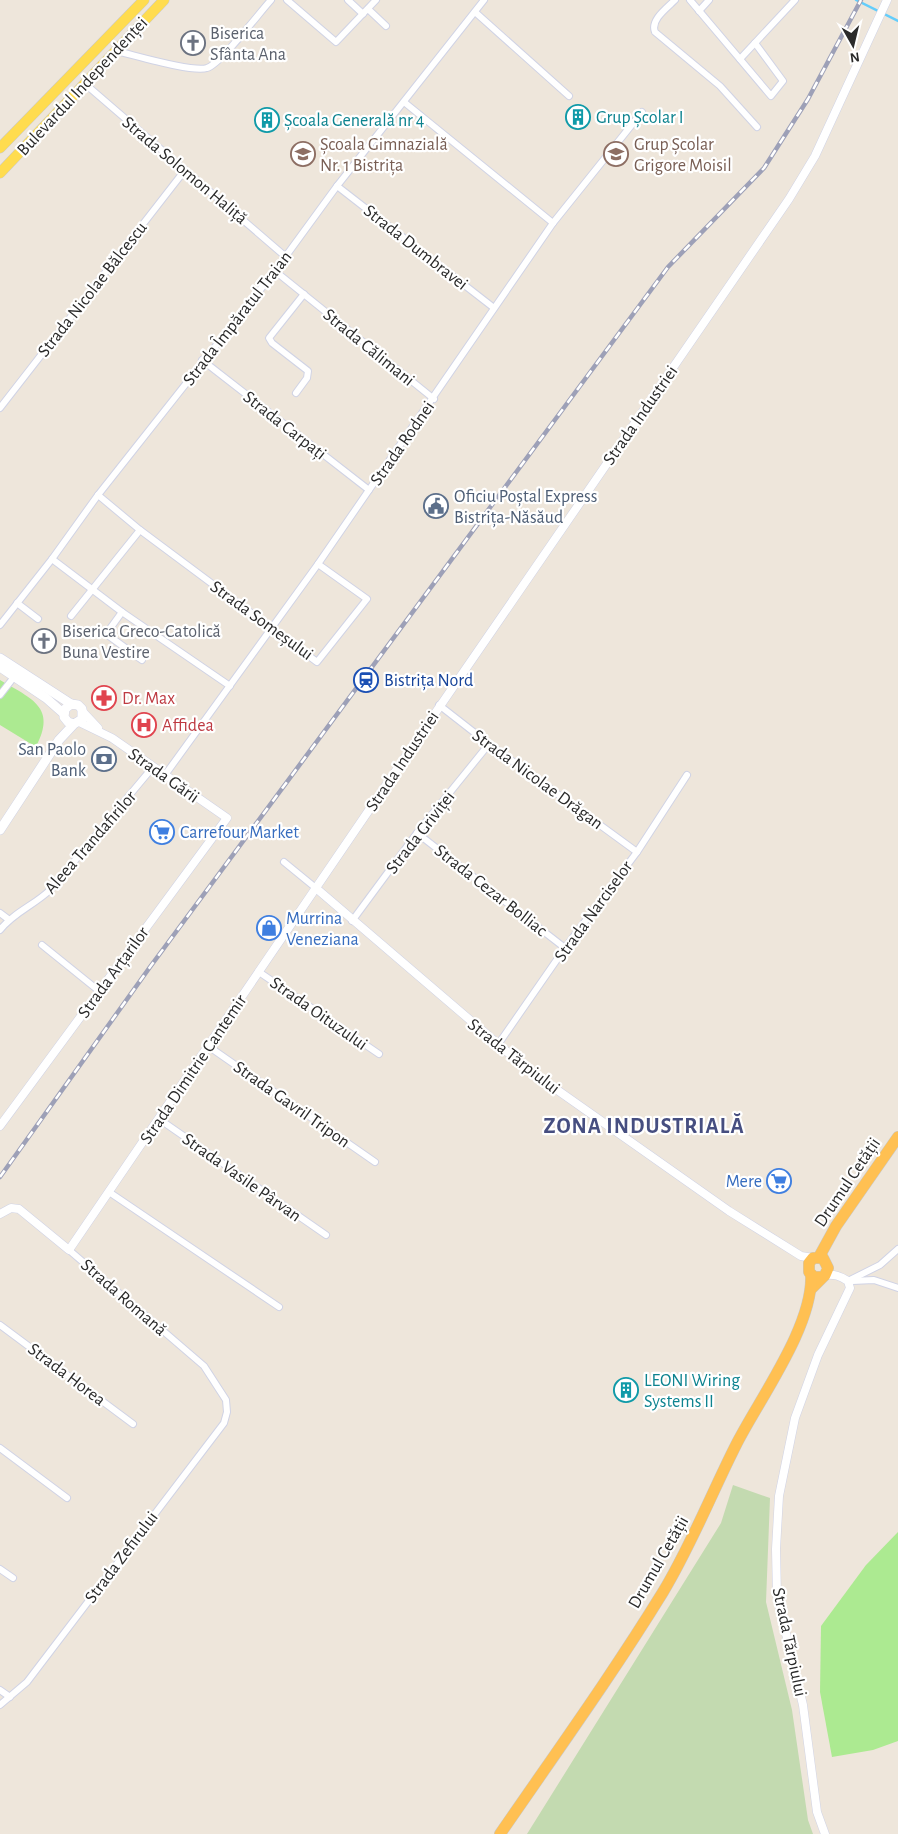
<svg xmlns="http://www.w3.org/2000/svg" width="898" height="1834" font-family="'Alegreya Sans',sans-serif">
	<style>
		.green { fill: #acea91 }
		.cemetery { fill: #c3dab0 }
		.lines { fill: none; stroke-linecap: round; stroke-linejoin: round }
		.stream { stroke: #63cdfb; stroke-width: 2.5 }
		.minor-casing { stroke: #d0d3e5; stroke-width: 8 }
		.tertiary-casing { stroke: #d0d3e5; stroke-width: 9 }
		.secondary-casing { stroke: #d0d3e5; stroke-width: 10 }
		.primary-casing { stroke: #c8c8c8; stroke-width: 11 }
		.trunk-casing { stroke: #c8c8c8; stroke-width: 12 }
		.minor { stroke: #fff; stroke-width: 6 }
		.tertiary { stroke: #fff; stroke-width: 8 }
		.secondary { stroke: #fff; stroke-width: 9 }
		.primary { stroke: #ffdc4f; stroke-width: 10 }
		.trunk { stroke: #ffc052; stroke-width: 11 }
		.rail-casing { stroke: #9da0b7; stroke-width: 4.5 }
		.rail { stroke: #fff; stroke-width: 2.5; stroke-dasharray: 8; stroke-linecap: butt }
		.labels { text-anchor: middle; stroke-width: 4.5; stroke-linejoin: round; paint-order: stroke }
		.worship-label { font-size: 18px; fill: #5b616d; stroke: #fff; text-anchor: start }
		.street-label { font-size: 18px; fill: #2a2a2a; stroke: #fff }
		.culture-label { font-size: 18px; fill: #0d838f; stroke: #fff; text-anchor: start }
		.education-label { font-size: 18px; fill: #785e54; stroke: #fff; text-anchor: start }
		.service-label { font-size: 18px; fill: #4e5e75; stroke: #fff; text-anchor: start }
		.transit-label { font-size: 18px; fill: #164399; stroke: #fff; text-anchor: start }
		.health-label { font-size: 18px; fill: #be3a42; stroke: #fff; text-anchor: start }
		.shop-label { font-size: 18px; fill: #366cbe; stroke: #fff; text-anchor: start }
		.district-label { font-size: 22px; font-weight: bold; letter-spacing: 1px; fill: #464e80; stroke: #fff }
	</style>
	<rect width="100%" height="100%" fill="#eee6db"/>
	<g class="green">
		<path d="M0,680C32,699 57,707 36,747L0,725Z"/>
		<polygon points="898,1532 898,1741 873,1750 832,1757 820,1692 821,1626 866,1565"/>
	</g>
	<polygon class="cemetery" points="733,1485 770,1498 766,1602 792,1710 808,1820 813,1834 527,1834 721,1523"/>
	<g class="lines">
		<polyline class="stream" points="856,0 898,21"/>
		<defs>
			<g id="minor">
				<polyline points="287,0 336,42 376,0"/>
				<polyline points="348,0 363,14"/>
				<path d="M675,0C667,8 650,20 655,32L720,86L757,127"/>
				<polyline points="690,0 771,96 783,81 755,43"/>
				<polyline points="368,9 386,26"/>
				<polyline points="699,11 709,0"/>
				<polyline points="475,12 569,96"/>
				<path d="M116,51C134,55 193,73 207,68C221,64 259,13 271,0"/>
				<polyline points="740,59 795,0"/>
				<polyline points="84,83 286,257"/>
				<polyline points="404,102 553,223"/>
				<polyline points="337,186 494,308"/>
				<polyline points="275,271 434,399"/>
				<polyline points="202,360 369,490"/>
				<polyline points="296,393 307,378 308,371 272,343 269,338 304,294"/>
				<polyline points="0,408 185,170"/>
				<polyline points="98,495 140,530 317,662 367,599 318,564"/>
				<polyline points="52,559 122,612 230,686"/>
				<polyline points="17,603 38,619"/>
				<polyline points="122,612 109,630 109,636 142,660"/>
				<polyline points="71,616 140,530"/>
				<polyline points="0,625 52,559 98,495 275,271 337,186 484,0"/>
				<polyline points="0,695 14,677"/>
				<polyline points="439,705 489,744 637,852"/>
				<polyline points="165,775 318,564 553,223 642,112"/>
				<polyline points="417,833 565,948"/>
				<polyline points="284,862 317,889"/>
				<polyline points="0,913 8,919"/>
				<polyline points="352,921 417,833 489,744"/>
				<path d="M0,930C14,912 35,905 51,889L153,767"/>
				<polyline points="42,945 99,991"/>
				<polyline points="259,972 379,1054"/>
				<polyline points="208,1046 375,1162"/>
				<polyline points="497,1046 565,948 637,852 687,775"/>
				<polyline points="159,1119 326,1235"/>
				<polyline points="109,1192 279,1307"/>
				<polyline points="848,1281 880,1265 898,1249"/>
				<polyline points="852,1281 874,1280 898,1288"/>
				<polyline points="0,1325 133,1424"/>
				<polyline points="0,1448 67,1498"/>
				<polyline points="0,1569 13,1578"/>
				<polyline points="0,1690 10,1697"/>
				<polyline points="0,1705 27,1682 224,1423 227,1412 226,1400 204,1366 69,1250"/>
			</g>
			<g id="tertiary">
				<polyline points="83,712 98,728"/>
				<polyline points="317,889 526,1068 729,1211 801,1256 813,1258"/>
				<polyline points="0,1126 227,818 112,738 79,722"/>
				<path d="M0,1214L11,1208L19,1209L69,1250C309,899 546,548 789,199L815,156L887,0"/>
				<path d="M825,1275C835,1274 840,1276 848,1281L850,1288L818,1355L795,1418L779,1496L776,1549L777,1596L803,1705L817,1812L825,1834"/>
			</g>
			<g id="secondary">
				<polyline points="0,658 71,704"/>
				<polyline points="0,667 46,698 63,713"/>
				<polyline points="0,830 59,740 74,724 82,719 82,709 78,705 71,704 65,709 64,717 68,722 74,724"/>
			</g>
			<g id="primary">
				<polyline points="0,148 144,0"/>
				<polyline points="0,173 164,0"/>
			</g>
			<g id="trunk">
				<polyline points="819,1257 836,1226 898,1137"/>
				<polyline points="812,1288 825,1275 828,1268 823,1258 813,1258 809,1263 809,1272 814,1277 822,1277"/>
				<path d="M500,1834C555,1754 612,1675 663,1592C692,1544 712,1492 737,1443C760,1398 814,1325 811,1274"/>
			</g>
		</defs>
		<use href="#minor" class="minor-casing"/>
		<use href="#tertiary" class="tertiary-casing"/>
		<use href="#secondary" class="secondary-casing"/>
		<use href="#primary" class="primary-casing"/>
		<use href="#trunk" class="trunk-casing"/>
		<use href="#minor" class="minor"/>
		<use href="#tertiary" class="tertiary"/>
		<use href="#secondary" class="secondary"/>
		<use href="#primary" class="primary"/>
		<use href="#trunk" class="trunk"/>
		<defs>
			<polyline id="rail" points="0,1177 150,967 668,267 764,168 808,99 861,0"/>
		</defs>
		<use href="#rail" class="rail-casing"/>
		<use href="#rail" class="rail"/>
	</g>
	<defs>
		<symbol id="church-ring" viewBox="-11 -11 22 22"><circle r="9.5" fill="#fff" stroke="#6b7280" stroke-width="1.5"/><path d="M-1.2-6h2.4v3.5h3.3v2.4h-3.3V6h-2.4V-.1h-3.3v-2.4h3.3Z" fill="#6b7280"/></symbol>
		<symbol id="building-ring" viewBox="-11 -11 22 22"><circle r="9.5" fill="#fff" stroke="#0f9aa8" stroke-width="1.5"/><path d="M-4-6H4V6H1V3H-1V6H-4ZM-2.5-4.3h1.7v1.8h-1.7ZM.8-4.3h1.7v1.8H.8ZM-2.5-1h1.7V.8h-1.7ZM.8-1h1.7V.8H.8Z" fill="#0f9aa8"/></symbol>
		<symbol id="school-ring" viewBox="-11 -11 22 22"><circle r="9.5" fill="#fff" stroke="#8d6e63" stroke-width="1.5"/><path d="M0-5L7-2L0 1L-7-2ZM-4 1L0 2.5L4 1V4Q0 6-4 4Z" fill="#8d6e63"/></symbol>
		<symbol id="university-ring" viewBox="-11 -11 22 22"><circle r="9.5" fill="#fff" stroke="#8d6e63" stroke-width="1.5"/><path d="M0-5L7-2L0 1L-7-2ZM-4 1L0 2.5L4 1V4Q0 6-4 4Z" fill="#8d6e63"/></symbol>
		<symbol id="civic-ring" viewBox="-11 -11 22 22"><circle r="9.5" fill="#fff" stroke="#5c6f8a" stroke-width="1.5"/><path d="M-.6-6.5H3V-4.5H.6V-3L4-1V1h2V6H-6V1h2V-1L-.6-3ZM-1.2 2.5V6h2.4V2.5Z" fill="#5c6f8a"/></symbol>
		<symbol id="station-ring" viewBox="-11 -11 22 22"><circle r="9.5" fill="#fff" stroke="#1a4fb4" stroke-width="1.5"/><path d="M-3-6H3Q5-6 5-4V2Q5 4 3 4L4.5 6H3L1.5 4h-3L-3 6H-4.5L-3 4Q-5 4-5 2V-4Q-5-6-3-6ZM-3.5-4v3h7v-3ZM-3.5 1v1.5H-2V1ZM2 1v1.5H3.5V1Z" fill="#1a4fb4"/></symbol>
		<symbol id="pharmacy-ring" viewBox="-11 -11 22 22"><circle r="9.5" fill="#fff" stroke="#e0444e" stroke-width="1.5"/><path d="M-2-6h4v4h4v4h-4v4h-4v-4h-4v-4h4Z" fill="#e0444e"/></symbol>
		<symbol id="hospital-ring" viewBox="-11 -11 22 22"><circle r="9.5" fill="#fff" stroke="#e0444e" stroke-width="1.5"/><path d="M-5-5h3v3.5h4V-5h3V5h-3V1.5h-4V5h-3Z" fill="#e0444e"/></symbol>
		<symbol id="bank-ring" viewBox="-11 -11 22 22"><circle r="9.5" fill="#fff" stroke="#5c6f8a" stroke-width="1.5"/><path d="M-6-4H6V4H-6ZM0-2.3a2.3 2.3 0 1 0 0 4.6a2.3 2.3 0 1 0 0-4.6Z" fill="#5c6f8a"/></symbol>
		<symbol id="supermarket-ring" viewBox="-11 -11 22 22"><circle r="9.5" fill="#fff" stroke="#3f7fe0" stroke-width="1.5"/><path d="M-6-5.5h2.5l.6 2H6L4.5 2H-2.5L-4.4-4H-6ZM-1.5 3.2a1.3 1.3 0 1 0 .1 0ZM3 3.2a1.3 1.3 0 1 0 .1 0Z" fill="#3f7fe0"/></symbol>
		<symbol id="shop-ring" viewBox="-11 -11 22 22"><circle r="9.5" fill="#fff" stroke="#3f7fe0" stroke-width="1.5"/><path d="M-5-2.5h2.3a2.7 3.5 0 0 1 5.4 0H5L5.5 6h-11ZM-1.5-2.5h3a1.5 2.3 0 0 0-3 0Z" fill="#3f7fe0"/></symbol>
	</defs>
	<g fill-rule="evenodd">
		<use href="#church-ring" x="179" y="29" width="28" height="28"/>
		<use href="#building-ring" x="564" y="103" width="28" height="28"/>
		<use href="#building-ring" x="253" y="106" width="28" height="28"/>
		<use href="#school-ring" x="289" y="140" width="28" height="28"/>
		<use href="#university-ring" x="602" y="140" width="28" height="28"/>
		<use href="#civic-ring" x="422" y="492" width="28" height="28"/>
		<use href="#church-ring" x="30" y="627" width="28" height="28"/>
		<use href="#station-ring" x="352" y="666" width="28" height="28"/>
		<use href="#pharmacy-ring" x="90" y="684" width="28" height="28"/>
		<use href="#hospital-ring" x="130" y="711" width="28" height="28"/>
		<use href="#bank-ring" x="90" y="745" width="28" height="28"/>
		<use href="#supermarket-ring" x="148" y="818" width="28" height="28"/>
		<use href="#shop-ring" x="255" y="914" width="28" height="28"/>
		<use href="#supermarket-ring" x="765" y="1167" width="28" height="28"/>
		<use href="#building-ring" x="612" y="1376" width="28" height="28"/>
	</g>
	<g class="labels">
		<g class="worship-label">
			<text x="210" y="39">Biserica<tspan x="210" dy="21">Sfânta Ana</tspan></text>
			<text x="62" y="637">Biserica Greco-Catolică<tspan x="62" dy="21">Buna Vestire</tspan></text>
		</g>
		<g class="street-label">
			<text transform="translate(82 86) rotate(-47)" y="6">Bulevardul Independenței</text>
			<text transform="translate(185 170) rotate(40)" y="6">Strada Solomon Haliță</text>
			<text transform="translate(416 247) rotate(38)" y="6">Strada Dumbravei</text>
			<text transform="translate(92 289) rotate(-52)" y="6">Strada Nicolae Bălcescu</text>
			<text transform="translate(237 318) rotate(-52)" y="6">Strada Împăratul Traian</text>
			<text transform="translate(369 347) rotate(39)" y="6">Strada Călimani</text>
			<text transform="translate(640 415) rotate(-55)" y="6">Strada Industriei</text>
			<text transform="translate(285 425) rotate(38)" y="6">Strada Carpați</text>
			<text transform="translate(402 443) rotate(-55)" y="6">Strada Rodnei</text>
			<text transform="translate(262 620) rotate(36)" y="6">Strada Someșului</text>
			<text transform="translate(402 761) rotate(-56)" y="6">Strada Industriei</text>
			<text transform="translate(164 775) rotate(35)" y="6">Strada Gării</text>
			<text transform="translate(538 779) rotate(36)" y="6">Strada Nicolae Drăgan</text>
			<text transform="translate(420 832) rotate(-52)" y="6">Strada Griviței</text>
			<text transform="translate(90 842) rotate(-49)" y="6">Aleea Trandafirilor</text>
			<text transform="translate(491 890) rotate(38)" y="6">Strada Cezar Bolliac</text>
			<text transform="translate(593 911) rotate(-54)" y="6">Strada Narciselor</text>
			<text transform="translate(113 972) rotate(-54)" y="6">Strada Arțarilor</text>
			<text transform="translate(319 1013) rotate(35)" y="6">Strada Oituzului</text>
			<text transform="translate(514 1056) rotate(38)" y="6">Strada Tărpiului</text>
			<text transform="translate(193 1069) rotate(-56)" y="6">Strada Dimitrie Cantemir</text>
			<text transform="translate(292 1104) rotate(35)" y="6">Strada Gavril Tripon</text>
			<text transform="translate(242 1177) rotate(35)" y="6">Strada Vasile Pârvan</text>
			<text transform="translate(847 1182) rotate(-56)" y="6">Drumul Cetății</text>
			<text transform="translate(124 1297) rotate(41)" y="6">Strada Romană</text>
			<text transform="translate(67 1374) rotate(37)" y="6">Strada Horea</text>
			<text transform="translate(121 1557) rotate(-53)" y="6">Strada Zefirului</text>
			<text transform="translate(658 1562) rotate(-60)" y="6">Drumul Cetății</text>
			<text transform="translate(790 1642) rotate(78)" y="6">Strada Tărpiului</text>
		</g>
		<g class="culture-label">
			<text x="596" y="123">Grup Școlar I</text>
			<text x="284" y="126">Școala Generală nr 4</text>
			<text x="644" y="1386">LEONI Wiring<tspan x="644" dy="21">Systems II</tspan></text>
		</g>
		<g class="education-label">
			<text x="320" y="150">Școala Gimnazială<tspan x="320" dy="21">Nr. 1 Bistrița</tspan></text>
			<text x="634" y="150">Grup Școlar<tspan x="634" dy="21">Grigore Moisil</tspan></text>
		</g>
		<g class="service-label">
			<text x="454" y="502">Oficiu Poștal Express<tspan x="454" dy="21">Bistrița-Năsăud</tspan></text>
			<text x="86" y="755" text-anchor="end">San Paolo<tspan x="86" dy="21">Bank</tspan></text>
		</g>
		<g class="transit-label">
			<text x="384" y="686">Bistrița Nord</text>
		</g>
		<g class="health-label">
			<text x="122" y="704">Dr. Max</text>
			<text x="162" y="731">Affidea</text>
		</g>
		<g class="shop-label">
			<text x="180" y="838">Carrefour Market</text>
			<text x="286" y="924">Murrina<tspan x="286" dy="21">Veneziana</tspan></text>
			<text x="762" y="1187" text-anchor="end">Mere</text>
		</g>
		<g class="district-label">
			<text x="644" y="1133">ZONA INDUSTRIALĂ</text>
		</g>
	</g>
	<g transform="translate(853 45) rotate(172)" stroke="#ffffff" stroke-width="4" paint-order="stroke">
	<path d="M0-4L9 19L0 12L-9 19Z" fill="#2a2a2a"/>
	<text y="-8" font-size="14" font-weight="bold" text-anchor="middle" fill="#2a2a2a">N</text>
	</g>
</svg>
